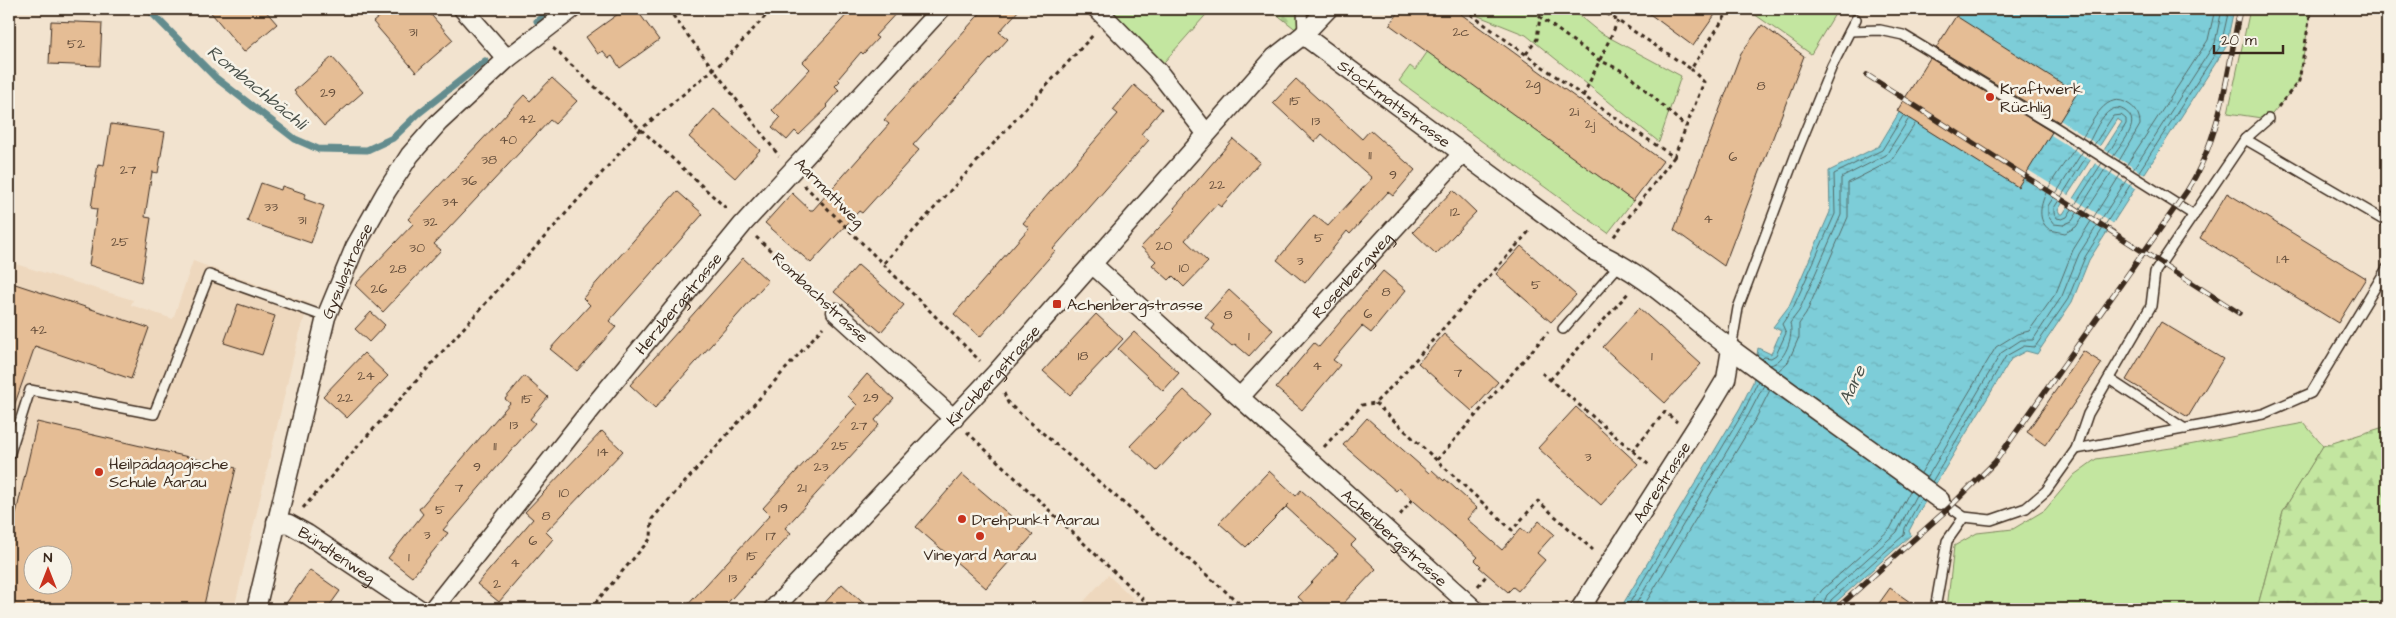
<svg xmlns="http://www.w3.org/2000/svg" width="2396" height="618" font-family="'Architects Daughter',sans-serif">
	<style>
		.built { fill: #eed8be; fill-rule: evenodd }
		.green { fill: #c3e6a0; stroke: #7f885f }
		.forest { fill: url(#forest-firs); stroke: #7f885f }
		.water { fill: url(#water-ripples); stroke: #638c8e; fill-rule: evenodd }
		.pier { fill: #f2e3cf }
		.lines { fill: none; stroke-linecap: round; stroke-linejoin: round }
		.shore { stroke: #556b68; stroke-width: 1 }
		.stream { stroke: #638c8e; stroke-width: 7 }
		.building { fill: #e5bd95; stroke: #3b2a1e; fill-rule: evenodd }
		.lane-casing { stroke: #3b2a1e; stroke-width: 12 }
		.street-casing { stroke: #3b2a1e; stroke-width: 21 }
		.path { stroke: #3b2a1e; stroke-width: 3; stroke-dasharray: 4 4; stroke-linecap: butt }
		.lane { stroke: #f7f3e8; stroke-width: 9 }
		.street { stroke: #f7f3e8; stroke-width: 18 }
		.rail-casing { stroke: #3b2a1e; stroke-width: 5.5 }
		.rail { stroke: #f7f3e8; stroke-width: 4; stroke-dasharray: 11; stroke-linecap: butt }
		.poi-dot { fill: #c8321e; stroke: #f7f3e8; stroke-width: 2 }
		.labels { text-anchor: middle; stroke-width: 5; stroke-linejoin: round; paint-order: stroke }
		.number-label { font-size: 14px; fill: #664f3c }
		.poi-label { font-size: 16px; fill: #3b2a1e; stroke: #f7f3e8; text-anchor: start }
		.street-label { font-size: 16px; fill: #3b2a1e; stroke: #f7f3e8 }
		.water-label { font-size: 18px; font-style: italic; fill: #4c534c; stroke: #f7f3e8 }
	</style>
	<defs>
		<pattern id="forest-firs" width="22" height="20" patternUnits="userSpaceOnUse" patternTransform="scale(1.25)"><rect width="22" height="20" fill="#c3e6a0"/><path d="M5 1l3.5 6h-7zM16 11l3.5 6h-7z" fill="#a8c589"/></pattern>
		<pattern id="water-ripples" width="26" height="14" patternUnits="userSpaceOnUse" patternTransform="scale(1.25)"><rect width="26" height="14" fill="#7dcdd8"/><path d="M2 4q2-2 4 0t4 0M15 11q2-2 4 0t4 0" fill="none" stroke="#6db0b9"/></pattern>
	</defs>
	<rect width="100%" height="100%" fill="#f2e3cf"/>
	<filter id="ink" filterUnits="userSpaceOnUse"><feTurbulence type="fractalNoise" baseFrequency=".02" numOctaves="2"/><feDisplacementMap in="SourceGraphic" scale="10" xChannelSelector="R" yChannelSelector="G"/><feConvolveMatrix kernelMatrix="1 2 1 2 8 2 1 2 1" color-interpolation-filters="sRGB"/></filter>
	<g filter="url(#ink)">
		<g class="built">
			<path d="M193,261L309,303L297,342L234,609H9V262L133,300L131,305L173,319ZM32,556H62V586H32Z"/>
			<polygon points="1108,575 1145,609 1077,609"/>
		</g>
		<g class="green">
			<polygon points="1097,9 1211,9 1157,70"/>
			<polygon points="1474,9 1571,9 1599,32 1681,76 1659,142 1526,35 1471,13"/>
			<polygon points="1747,9 1838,9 1811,54"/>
			<polygon points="2250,9 2311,9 2299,81 2268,119 2228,113"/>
			<polygon points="1428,51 1633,201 1608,233 1399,81 1410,66 1415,70"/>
			<polygon points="2304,423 2323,446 2283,511 2257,609 1947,609 1954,546 1977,533 2013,529 2045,510 2074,475 2096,459 2178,447"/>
		</g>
		<g class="forest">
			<polygon points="1270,9 1328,9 1303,35"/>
			<polygon points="2387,426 2387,609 2257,609 2283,511 2323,446"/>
		</g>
		<path class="water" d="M1959,9H2234L2226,47L2089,260L2072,302L2037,354L2026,351L2011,359L1920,510L1909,531L1911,535L1835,603L1832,609H1620L1740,408L1753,382L1758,348L1771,354L1781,331L1773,327L1789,306L1830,212L1829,171L1879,146L1957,16ZM2117,119L2122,122L2063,214H2060L2058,210Z"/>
		<g class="pier">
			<polygon points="2060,120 2101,147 2092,161 2051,135"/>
			<polygon points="2102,148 2145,175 2136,189 2093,162"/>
			<polygon points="2028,170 2070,196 2065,205 2023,178"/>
			<polygon points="2071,197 2114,224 2109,233 2066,206"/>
		</g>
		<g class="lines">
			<g class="shore">
				<path d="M2082,138C2093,122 2106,88 2130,105C2137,110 2140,116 2140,125L2119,161"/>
				<path d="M2089,142C2094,133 2101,115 2111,110C2116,107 2121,108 2125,111C2143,122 2120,145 2113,157"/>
				<polyline points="2094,145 2113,116 2121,115 2126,119 2126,124 2108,154"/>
				<path d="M2076,147C2063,167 2023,211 2050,230L2065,233L2076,227L2113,170"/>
				<polyline points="2083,151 2048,206 2048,216 2054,224 2063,225 2072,221 2107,166"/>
				<polyline points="2088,154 2054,208 2054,213 2057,218 2062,219 2067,217 2102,163"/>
				<polyline points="2126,166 2208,40 2215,9"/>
				<polyline points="2133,170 2215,43 2222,9"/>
				<polyline points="2138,173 2221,45 2229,9"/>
				<polyline points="1762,359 1764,357 1771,358 1776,355 1786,333 1782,324 1793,308 1835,214 1834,174 1882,150 1903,116"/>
				<path d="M1770,365C1785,363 1794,336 1790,323L1799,311L1841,215V178L1886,155L1908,120"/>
				<polyline points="1778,371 1788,362 1799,337 1799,324 1806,314 1848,217 1848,183 1891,161 1915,124"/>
				<polyline points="1921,473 1996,347 2017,334 2029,331 2056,293 2073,250 2120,175"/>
				<polyline points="1927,478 2001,353 2021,340 2033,340 2062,296 2079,254 2127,179"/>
				<polyline points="1932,482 2006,356 2024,346 2035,347 2068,299 2085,257 2132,182"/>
				<polyline points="1626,609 1744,411 1758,381"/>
				<polyline points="1633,609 1749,414 1764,385"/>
				<polyline points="1642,609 1756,418 1770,390"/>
				<polyline points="1814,609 1815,600 1822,590 1890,529 1910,491"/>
				<polyline points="1821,609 1827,595 1897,532 1916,495"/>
				<polyline points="1828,609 1831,600 1904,535 1905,528 1921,499"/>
			</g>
			<g class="stream">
				<polyline points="148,9 216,78 295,139 318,149 367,150 393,138 419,113 485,61"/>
				<polyline points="537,21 552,9"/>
			</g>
		</g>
		<g class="building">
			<polygon points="208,9 264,9 277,24 244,52"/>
			<polygon points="389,9 426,9 453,40 416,72 373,22"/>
			<polygon points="625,9 636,9 659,40 620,68 612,56 609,58 603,51 598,54 586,37"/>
			<polygon points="852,9 900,9 875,36 878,38 863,54 861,52 838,79 840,81 835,86 839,90 826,105 828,107 799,135 795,131 787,140 772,127 780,118 772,110 810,69 803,62"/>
			<polygon points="984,9 1020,9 999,32 1008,39 913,145 919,150 862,213 859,211 811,263 765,223 792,193 810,210 813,210 889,124 884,120"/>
			<polygon points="1401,9 1454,9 1663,161 1633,201 1390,25"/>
			<polygon points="1643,9 1719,9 1693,46"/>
			<polygon points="1956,16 2077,93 2059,122 1936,48"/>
			<polygon points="51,21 102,23 100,66 49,64"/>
			<polygon points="1762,25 1804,56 1724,266 1674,230 1741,53"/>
			<polygon points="332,57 363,92 324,126 294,91"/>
			<polygon points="1930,58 2052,132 2018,187 1897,111"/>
			<polygon points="552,78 577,101 555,124 550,120 434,244 441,250 383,312 355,285 413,224 408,219 524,95 530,101"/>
			<polygon points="1296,79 1362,139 1370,130 1415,170 1393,196 1388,192 1350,234 1347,231 1305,283 1277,260 1314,215 1328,226 1372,178 1322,134 1315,142 1273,103"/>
			<polygon points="1134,85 1162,109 1141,134 1149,140 1053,249 1055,251 980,337 954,314 1029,228 1023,223 1118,114 1113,110"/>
			<polygon points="714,109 760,150 735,178 689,137"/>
			<polygon points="111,124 165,132 158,173 152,172 145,217 151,218 141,282 89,265 97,209 91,208 98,164 104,165"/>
			<polygon points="1233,139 1260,162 1221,207 1217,204 1185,240 1208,262 1184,287 1173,276 1169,280 1160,272 1152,265 1156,261 1141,247 1176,210 1174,208"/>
			<polygon points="261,183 281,190 282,186 306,194 304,199 324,206 311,243 247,221"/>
			<polygon points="1453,190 1476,212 1436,254 1413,232"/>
			<polygon points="677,191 703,214 609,321 616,327 577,371 550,349 590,305 583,298"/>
			<polygon points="2227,193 2366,278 2338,323 2200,238"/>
			<polygon points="1521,246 1576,295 1551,322 1496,274"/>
			<polygon points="743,258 768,281 655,408 630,385"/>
			<polygon points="858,265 904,305 881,332 834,292"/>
			<polygon points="1383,271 1406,290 1371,333 1362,326 1333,360 1340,365 1302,410 1276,388 1314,343 1319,347"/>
			<polygon points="9,282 149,328 131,379 35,346 12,412 9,412"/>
			<polygon points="1229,290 1273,330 1249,356 1235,344 1232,346 1212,329 1215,325 1205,317"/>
			<polygon points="238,304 275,316 262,355 224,343"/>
			<polygon points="1639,308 1701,364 1665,403 1603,347"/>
			<polygon points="371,312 385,325 369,342 355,329"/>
			<polygon points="1096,314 1123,339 1070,395 1043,371"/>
			<polygon points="2161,322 2223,359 2188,417 2126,380"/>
			<polygon points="1134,332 1179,373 1163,391 1118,349"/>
			<polygon points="1444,334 1498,382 1472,411 1418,363"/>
			<polygon points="2083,351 2102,363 2045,445 2027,432"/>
			<polygon points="364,353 388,376 347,418 323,396"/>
			<polygon points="867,374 894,399 875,420 879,425 785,528 791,533 722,609 684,609 770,515 763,508 857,405 848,396"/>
			<polygon points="524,376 548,397 530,419 535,423 443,530 448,533 412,577 388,558 423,514 419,509 510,403 505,399"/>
			<polygon points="1184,390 1210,414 1157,471 1130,446"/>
			<polygon points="1576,407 1638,464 1601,505 1538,448"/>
			<polygon points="1367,418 1429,473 1432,470 1444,481 1445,479 1477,508 1467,519 1502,550 1521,528 1528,534 1539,521 1554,534 1537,553 1545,560 1518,591 1513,587 1508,592 1479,567 1481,566 1475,560 1478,557 1399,488 1396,491 1343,445"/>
			<path d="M37,422L236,468L203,609H9V544ZM32,556H62V586H32Z"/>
			<polygon points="602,431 623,451 546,532 553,539 499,602 477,584 533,519 525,512"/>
			<polygon points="1269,471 1296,496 1301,490 1356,540 1351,545 1376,569 1338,609 1311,609 1298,597 1338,554 1286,507 1289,504 1246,547 1219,523"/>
			<polygon points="962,474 1033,535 986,588 916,527"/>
			<polygon points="310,570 340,591 327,609 282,609"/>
			<polygon points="842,584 870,609 819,609"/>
			<polygon points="1890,588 1920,609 1875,609"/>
		</g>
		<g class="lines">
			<defs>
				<g id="lane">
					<polyline points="1302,9 1303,33"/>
					<polyline points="1850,31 1880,30 1903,35 2055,127 2194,215"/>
					<polyline points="2245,139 2387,222"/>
					<polyline points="1563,329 1620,264"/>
					<polyline points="1731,349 1738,308 1796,154 1832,66 1856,19"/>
					<polyline points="2109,379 2185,429"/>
					<polyline points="2076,449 2263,414 2311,393 2387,268"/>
					<polyline points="9,456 30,390 154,414 209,275 326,317"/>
					<polyline points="1940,500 1964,517 1991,520 2026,508 2046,491 2076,449 2088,414 2151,306 2155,272 2245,139 2268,119"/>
					<polyline points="1935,609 1947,541 1964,517"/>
				</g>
				<g id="street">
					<polyline points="463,9 507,59"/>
					<polyline points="1097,9 1157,70 1206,133"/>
					<path id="s1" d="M1303,35L1594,251C1645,273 1687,316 1730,348C1800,400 1871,449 1940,500"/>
					<path id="s2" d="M1092,264L1474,609"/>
					<polyline points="836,312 954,419"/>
					<path id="s3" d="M1241,396L1463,153"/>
					<path id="s4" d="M276,522L289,524L307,534L419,609"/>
					<path id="s5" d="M256,609L326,317L355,247L386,192L410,155L438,123L507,59L572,9"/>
					<path id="s6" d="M433,609L588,413L743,224L941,9"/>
					<path id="s7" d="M773,609L995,374L1275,57L1303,35L1328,9"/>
					<path id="s8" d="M1580,609L1711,404L1726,379L1731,349"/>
				</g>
			</defs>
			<use href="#lane" class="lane-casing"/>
			<use href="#street" class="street-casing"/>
			<g class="path">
				<polyline points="668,9 779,156"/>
				<polyline points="1467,9 1466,11 1583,96 1674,157 1612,239"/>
				<polyline points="1535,9 1540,17 1599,60 1627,73 1686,127"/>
				<polyline points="1600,9 1691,69 1730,9"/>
				<polyline points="553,48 728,210"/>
				<polyline points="1526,54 1537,39 1540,17"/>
				<polyline points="1583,96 1618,21"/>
				<polyline points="2278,107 2299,81 2311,9"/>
				<polyline points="1674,157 1704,82 1691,69"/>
				<polyline points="804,185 980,361"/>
				<polyline points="756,237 823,299"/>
				<polyline points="884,263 1094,34"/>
				<polyline points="1542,373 1649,465"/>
				<polyline points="1550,380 1629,292"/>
				<polyline points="1004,393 1008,403 1246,609"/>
				<polyline points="1375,403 1512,530 1538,501 1593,550"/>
				<polyline points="967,432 1153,609"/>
				<polyline points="1324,447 1362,405 1375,403 1395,383 1531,229"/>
				<polyline points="1632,451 1665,412 1677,422"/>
				<polyline points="1437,460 1548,332"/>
				<polyline points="303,508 641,129 726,59 772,9"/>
				<polyline points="1400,515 1413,499"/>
				<polyline points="1478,586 1486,576"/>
				<polyline points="590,609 651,538 652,519 823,327"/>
			</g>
			<use href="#lane" class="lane"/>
			<use href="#street" class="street"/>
			<defs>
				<g id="rail">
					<polyline points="1867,75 2239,313"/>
					<path d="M1836,609L1950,507L1995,462L2187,191C2221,137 2228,70 2240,9"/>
				</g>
			</defs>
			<use href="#rail" class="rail-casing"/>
			<use href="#rail" class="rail"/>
		</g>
	</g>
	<g class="poi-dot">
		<circle cx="1990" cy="97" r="5"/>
		<rect x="1052" y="299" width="10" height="10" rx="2.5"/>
		<circle cx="99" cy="472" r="5"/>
		<circle cx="962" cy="519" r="5"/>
		<circle cx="980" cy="536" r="5"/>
	</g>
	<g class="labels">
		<g class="number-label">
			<text x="413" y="36">31</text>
			<text x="1461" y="36">2c</text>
			<text x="76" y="48">52</text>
			<text x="1533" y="88">2g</text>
			<text x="1761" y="90">8</text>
			<text x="328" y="97">29</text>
			<text x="1295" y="105">15</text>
			<text x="1574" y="116">2i</text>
			<text x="527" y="123">42</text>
			<text x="1316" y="125">13</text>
			<text x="1590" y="128">2j</text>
			<text x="508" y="144">40</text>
			<text x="1370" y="159">11</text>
			<text x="1733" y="161">6</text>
			<text x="489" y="164">38</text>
			<text x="128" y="174">27</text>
			<text x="1393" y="179">9</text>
			<text x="469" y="185">36</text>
			<text x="1217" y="189">22</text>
			<text x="450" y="206">34</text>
			<text x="271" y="211">33</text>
			<text x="1455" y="216">12</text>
			<text x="1708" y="223">4</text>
			<text x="302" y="224">31</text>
			<text x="430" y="226">32</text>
			<text x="1319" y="242">5</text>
			<text x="120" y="246">25</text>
			<text x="1164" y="250">20</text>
			<text x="417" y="252">30</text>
			<text x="2283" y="263">1.4</text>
			<text x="1300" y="265">3</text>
			<text x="1184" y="272">10</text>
			<text x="398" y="273">28</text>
			<text x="1536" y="289">5</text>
			<text x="379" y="293">26</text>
			<text x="1386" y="296">8</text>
			<text x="1368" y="318">6</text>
			<text x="1228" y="319">8</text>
			<text x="38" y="334">42</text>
			<text x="1249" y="340">1</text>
			<text x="1083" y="360">18</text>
			<text x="1652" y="360">1</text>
			<text x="1317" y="370">4</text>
			<text x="1458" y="377">7</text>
			<text x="366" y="380">24</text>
			<text x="345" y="402">22</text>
			<text x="871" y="402">29</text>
			<text x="527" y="403">15</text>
			<text x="514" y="429">13</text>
			<text x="859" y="430">27</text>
			<text x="495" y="450">11</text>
			<text x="840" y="450">25</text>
			<text x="603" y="456">14</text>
			<text x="1588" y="461">3</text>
			<text x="477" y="471">9</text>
			<text x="821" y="471">23</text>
			<text x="459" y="492">7</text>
			<text x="802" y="492">21</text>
			<text x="564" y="497">10</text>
			<text x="783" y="512">19</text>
			<text x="440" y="514">5</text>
			<text x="546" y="520">8</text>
			<text x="427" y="539">3</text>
			<text x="771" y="540">17</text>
			<text x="533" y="545">6</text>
			<text x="752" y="560">15</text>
			<text x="409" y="561">1</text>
			<text x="515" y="567">4</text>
			<text x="733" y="582">13</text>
			<text x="497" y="588">2</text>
		</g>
		<g class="poi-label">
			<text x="2000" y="94">Kraftwerk<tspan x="2000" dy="18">Rüchlig</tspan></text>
			<text x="1067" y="310">Achenbergstrasse</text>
			<text x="109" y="469">Heilpädagogische<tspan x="109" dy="18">Schule Aarau</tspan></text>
			<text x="972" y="525">Drehpunkt Aarau</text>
			<text x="980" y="560" text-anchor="middle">Vineyard Aarau</text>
		</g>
		<g class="street-label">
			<text dy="6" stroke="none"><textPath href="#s1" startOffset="114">Stockmattstrasse</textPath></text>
			<text transform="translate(830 192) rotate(45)" y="6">Aarmattweg</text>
			<text dy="6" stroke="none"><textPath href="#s5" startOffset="351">Gysulastrasse</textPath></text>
			<text dy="6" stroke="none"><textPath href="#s3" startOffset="164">Rosenbergweg</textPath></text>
			<text transform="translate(821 297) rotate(43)" y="6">Rombachstrasse</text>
			<text dy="6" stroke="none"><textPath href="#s6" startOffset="392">Herzbergstrasse</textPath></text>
			<text dy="6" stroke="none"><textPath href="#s7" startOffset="321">Kirchbergstrasse</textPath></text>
			<text dy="6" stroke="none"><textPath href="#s8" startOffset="151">Aarestrasse</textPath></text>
			<text dy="6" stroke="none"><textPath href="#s2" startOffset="408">Achenbergstrasse</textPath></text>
			<text dy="6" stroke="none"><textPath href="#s4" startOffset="70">Bündtenweg</textPath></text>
		</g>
		<g class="water-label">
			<text transform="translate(257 87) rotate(39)" y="6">Rombachbächli</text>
			<text transform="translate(1852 385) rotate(-65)" y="6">Aare</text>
		</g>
	</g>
	<rect width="2396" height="618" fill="none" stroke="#f7f3e8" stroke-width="30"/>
	<rect x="15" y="15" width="2366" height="588" fill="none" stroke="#3b2a1e" stroke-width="2" filter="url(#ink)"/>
	<g transform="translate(48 570)"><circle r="24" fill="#f7f3e8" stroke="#aca397"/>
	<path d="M0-4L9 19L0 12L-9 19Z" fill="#c8321e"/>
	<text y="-8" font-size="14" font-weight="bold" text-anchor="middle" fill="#3b2a1e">N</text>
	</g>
	<path d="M2214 45v8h69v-8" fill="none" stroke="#3b2a1e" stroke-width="2.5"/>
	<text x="2221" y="45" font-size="15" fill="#3b2a1e" stroke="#f7f3e8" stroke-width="4" paint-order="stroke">20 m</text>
</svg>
